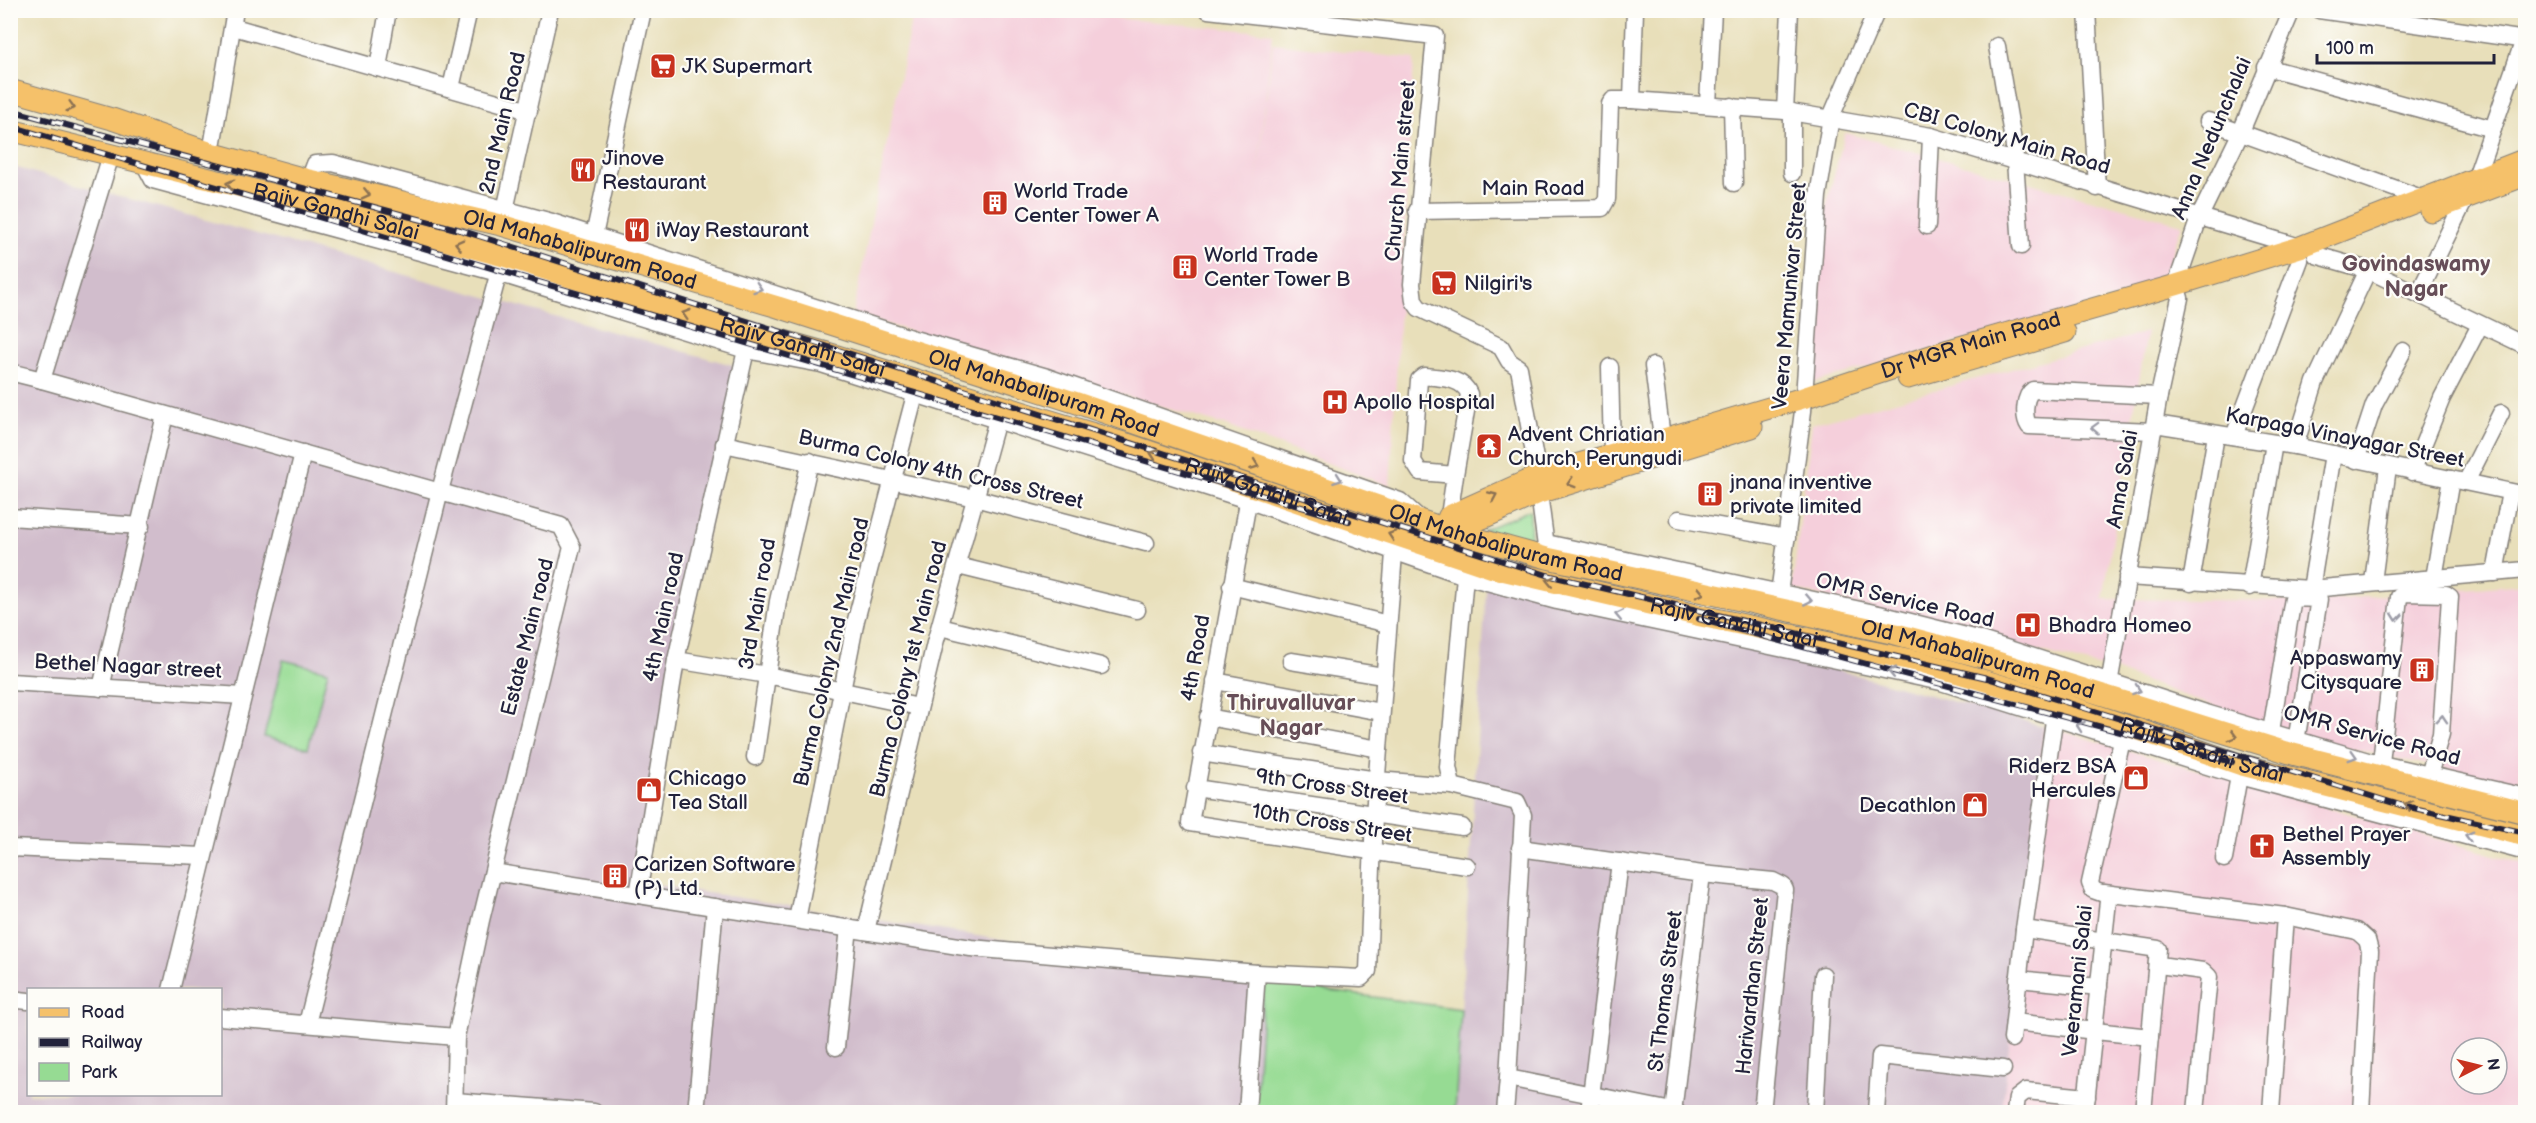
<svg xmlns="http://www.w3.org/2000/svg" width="2536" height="1123" font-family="'Balsamiq Sans',sans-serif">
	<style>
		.built { fill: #f5cfdb; fill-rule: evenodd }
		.industrial { fill: #d1bdcc; fill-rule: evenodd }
		.green { fill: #96db93; stroke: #5c7e67; stroke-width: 1.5 }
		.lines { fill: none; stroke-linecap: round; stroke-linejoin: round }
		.minor-casing { stroke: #85807a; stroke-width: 19 }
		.major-casing { stroke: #85807a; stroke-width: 23 }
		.minor { stroke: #fff; stroke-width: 16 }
		.major { stroke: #f5c16b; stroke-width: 21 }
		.rail-casing { stroke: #22223b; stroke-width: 6 }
		.rail { stroke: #fdfcf7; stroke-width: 4; stroke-dasharray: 11; stroke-linecap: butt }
		.oneway { stroke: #8c7253 }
		.oneway2 { stroke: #9c9ca7 }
		.labels { text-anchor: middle; stroke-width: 4.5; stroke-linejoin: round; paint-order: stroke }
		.poi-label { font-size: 21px; fill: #22223b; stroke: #fdfcf7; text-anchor: start }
		.street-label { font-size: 21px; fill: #22223b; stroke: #fdfcf7 }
		.neighbourhood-label { font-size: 22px; font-weight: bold; fill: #674e58; stroke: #fdfcf7 }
	</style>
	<rect width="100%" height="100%" fill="#fdfcf7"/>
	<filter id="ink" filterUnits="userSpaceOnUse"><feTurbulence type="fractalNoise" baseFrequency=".0167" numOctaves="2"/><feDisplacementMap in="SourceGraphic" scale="12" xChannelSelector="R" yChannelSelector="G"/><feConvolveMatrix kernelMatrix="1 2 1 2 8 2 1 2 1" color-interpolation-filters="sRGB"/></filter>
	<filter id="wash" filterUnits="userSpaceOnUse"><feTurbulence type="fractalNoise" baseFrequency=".008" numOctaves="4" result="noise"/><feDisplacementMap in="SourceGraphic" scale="24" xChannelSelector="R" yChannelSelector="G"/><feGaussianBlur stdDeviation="1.35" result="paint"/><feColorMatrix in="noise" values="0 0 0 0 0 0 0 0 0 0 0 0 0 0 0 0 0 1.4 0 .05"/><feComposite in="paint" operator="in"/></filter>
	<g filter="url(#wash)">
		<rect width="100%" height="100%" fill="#e8dfba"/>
		<g class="built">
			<polygon points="913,11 1042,11 1273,33 1255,192 1273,43 1414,59 1390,486 1227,426 853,314"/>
			<polygon points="1845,133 2182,224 2162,285 1812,383 1826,207"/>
			<polygon points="2147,332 2103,599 2317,601 2525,584 2526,733 2519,784 2300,738 2117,671 1792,589 1812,424"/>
			<path d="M2043,726L2525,864V1112H2002ZM2461,1048H2497V1084H2461Z"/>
		</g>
		<g class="industrial">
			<path d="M10,166L740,367L640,882L1264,982L1255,1112H11ZM28,990H220V1094H28Z"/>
			<polygon points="1487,574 2043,726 2002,1112 1455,1112"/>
		</g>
		<g class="green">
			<polygon points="1530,510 1531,548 1483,530"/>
			<polygon points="283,660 328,671 308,748 264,737"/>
			<polygon points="1264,982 1461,1009 1455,1112 1255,1112"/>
		</g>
	</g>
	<g filter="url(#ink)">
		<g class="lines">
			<defs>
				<g id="minor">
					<polyline points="1208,10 1435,36 1412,284 1414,301 1419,308 1429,313 1501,347 1509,361 1519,368 1538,476"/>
					<polyline points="2087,10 2097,188"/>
					<polyline points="2319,10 2526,40"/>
					<polyline points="234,27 529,111"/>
					<polyline points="1997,46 2014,147 2021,246"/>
					<polyline points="2266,67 2493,129"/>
					<polyline points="378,68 388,10"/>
					<polyline points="451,88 469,10"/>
					<polyline points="1632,100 1635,10"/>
					<polyline points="1708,104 1713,10"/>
					<polyline points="1732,106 1734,183"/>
					<polyline points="1785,111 1790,10"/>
					<polyline points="1792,112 1792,173"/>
					<polyline points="2208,121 2424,199"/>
					<polyline points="211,153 235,10"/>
					<polyline points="144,163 153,180 498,273 746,350 821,364 1247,500 1465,576 1557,601 1941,682 2239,776 2526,852"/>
					<polyline points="309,180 315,164 333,163 552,222 914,339 1047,377 1400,501 1419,518"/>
					<polyline points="505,210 550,10"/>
					<polyline points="1417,211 1602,208 1607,199 1610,104 1613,100 1632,100 1785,111 1931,136 2300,247"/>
					<polyline points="1927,226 1931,136"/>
					<polyline points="592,245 643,10"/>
					<polyline points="2316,255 2368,270 2526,346"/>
					<polyline points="2419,293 2476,177 2524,40"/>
					<polyline points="1653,366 1662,438"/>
					<polyline points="1610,367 1612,453"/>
					<polyline points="10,372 42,380 111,155"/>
					<polyline points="42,380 561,526 572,547 481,920 456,1037 454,1112"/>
					<polyline points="2155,424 2295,446 2526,495"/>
					<path d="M2153,431L2029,426C2023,417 2024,396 2033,390L2159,396"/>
					<polyline points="2234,436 2300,260"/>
					<polyline points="724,444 975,498 1146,543"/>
					<polyline points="2295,446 2315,382 2368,270"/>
					<polyline points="2356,460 2374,405 2403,351"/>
					<polyline points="2412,472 2442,398 2480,325"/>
					<polyline points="2466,482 2501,413"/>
					<polyline points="1250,491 1190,823 1467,866"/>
					<polyline points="1539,493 1547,554"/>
					<path d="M1449,516L1455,475L1469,394C1463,377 1439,378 1424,376L1419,380L1413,461L1420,472L1455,475"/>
					<polyline points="10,517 141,526"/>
					<polyline points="1679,519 1787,538"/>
					<polyline points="1546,543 1879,614 1978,639 2206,713 2368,761 2526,797"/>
					<polyline points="958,566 1137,610"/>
					<polyline points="2495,573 2510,492"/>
					<polyline points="1465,576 1448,767 1452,786 1517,802 1523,815 1508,1078 1677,1112"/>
					<polyline points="2127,577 2311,589 2526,570"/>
					<polyline points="2434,578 2451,479"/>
					<polyline points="2373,582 2388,467"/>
					<polyline points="2191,583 2216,435"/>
					<polyline points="1231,586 1388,624"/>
					<polyline points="2250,587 2274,443"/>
					<polyline points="2311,589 2333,454"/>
					<polyline points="1779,594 1803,411 1818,196 1831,117 1877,10"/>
					<polyline points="940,627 1101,666"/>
					<polyline points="676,660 767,675 919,707"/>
					<polyline points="1291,661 1383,676"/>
					<polyline points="1215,681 1381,712"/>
					<polyline points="10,682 243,696"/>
					<polyline points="101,688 165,415"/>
					<polyline points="2108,690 2159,396 2180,298 2176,285 2199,218 2240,134 2292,10"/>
					<polyline points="1208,717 1379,749"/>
					<polyline points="2271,731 2293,598 2319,599 2295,748"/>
					<polyline points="1201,753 1377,780 1452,786"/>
					<polyline points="755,757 778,601 810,461"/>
					<polyline points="2381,763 2399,597 2405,593 2446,594 2450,597 2441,734 2429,775"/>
					<polyline points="1195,788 1462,827"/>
					<polyline points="10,848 203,856"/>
					<polyline points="1520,848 1702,874 1773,881 1783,886 1785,890 1762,1112"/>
					<polyline points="2224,859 2239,776"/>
					<polyline points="493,872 971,948 1257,973 1361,978 1368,971 1374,815 1394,553"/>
					<polyline points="2104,893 2285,916 2271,1112"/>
					<polyline points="638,895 676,660 746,350"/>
					<polyline points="2285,916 2357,931 2367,940 2370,951 2361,1112"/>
					<polyline points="797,920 856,620 915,395"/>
					<polyline points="2024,929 2158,949 2143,1112"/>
					<polyline points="866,931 935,643 997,420"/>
					<polyline points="2159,965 2203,971 2209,977 2196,1112"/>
					<polyline points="2018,979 2099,987"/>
					<polyline points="171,990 303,453"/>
					<polyline points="10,999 28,1001"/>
					<polyline points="220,1017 456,1037"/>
					<polyline points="2014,1022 2150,1037"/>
					<polyline points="307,1024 440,491 501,264"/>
					<polyline points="2012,1039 2024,929 2056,707"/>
					<polyline points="836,1047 849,928"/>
					<polyline points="455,1101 594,1112"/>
					<polyline points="696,1112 715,907"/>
					<polyline points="1247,1112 1257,973"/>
					<polyline points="1505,1112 1508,1078"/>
					<polyline points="1589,1112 1620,862"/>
					<polyline points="1673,1112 1702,874"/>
					<polyline points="1815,1112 1823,975"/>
					<polyline points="1876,1112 1880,1056 2003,1069"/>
					<polyline points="2015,1112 2017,1098 2026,1091 2087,1097"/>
					<polyline points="2085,1112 2108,901 2107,895 2093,890 2090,883 2124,731"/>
				</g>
				<g id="major">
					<path id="s1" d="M10,90L112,119L211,153L309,180L501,225L778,307L1077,403L1460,534L1547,558L1896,634L1978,656L2293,754L2526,813"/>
					<path id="s2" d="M10,130L303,202L504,256L693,316L824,352L1127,444L1493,568L1701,616L1921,662L2057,702L2242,765L2526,836"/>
					<polyline points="2431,211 2526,175"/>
					<polyline points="1908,378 2065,332"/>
					<path id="s3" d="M1438,542L1449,516L1538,476L1803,398L1949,350L2176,285L2300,247L2526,159"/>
					<polyline points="1457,544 1460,534 1476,521 1539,493 1752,427"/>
				</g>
			</defs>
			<use href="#minor" class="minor-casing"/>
			<use href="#major" class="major-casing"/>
			<use href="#minor" class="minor"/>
			<use href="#major" class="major"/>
			<defs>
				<g id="rail">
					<polyline points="10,110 460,230 1547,575 1987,678 2400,805 2526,833"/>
					<polyline points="10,126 1349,521"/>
					<polyline points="1699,619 2232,762"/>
				</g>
			</defs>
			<use href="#rail" class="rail-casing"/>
			<use href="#rail" class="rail"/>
		</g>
		<defs><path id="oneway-chevron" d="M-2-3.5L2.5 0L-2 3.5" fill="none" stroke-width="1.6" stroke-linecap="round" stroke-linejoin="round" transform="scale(1.5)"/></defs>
		<g class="oneway">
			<use href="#oneway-chevron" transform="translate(71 107) rotate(16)"/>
			<use href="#oneway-chevron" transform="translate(230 184) rotate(-166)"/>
			<use href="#oneway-chevron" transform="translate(366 194) rotate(13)"/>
			<use href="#oneway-chevron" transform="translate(459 244) rotate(-165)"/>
			<use href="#oneway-chevron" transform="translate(686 314) rotate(-163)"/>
			<use href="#oneway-chevron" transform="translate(1154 454) rotate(-161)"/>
			<use href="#oneway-chevron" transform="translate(1255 465) rotate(20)"/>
			<use href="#oneway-chevron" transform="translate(1571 483) rotate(163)"/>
			<use href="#oneway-chevron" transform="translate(1493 496) rotate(-24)"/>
			<use href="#oneway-chevron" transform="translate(1392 535) rotate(-162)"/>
			<use href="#oneway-chevron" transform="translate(1550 581) rotate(-168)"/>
			<use href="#oneway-chevron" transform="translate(1700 593) rotate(13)"/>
			<use href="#oneway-chevron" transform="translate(2233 736) rotate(16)"/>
			<use href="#oneway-chevron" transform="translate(2408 805) rotate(-166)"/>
		</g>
		<g class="oneway2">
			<use href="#oneway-chevron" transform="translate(758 288) rotate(18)"/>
			<use href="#oneway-chevron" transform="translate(2095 428) rotate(-178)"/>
			<use href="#oneway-chevron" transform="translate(1338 479) rotate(20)"/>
			<use href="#oneway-chevron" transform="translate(1808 600) rotate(11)"/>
			<use href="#oneway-chevron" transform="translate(1619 615) rotate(-168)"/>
			<use href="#oneway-chevron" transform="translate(2397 617) rotate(96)"/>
			<use href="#oneway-chevron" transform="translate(1892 672) rotate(-168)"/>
			<use href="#oneway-chevron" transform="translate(2137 690) rotate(19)"/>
			<use href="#oneway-chevron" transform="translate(2442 719) rotate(-86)"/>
			<use href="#oneway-chevron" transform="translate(2080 726) rotate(-161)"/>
			<use href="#oneway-chevron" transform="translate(2353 756) rotate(17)"/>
			<use href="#oneway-chevron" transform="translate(2469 836) rotate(-165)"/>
		</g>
	</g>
	<defs>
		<symbol id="supermarket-square" viewBox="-11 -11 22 22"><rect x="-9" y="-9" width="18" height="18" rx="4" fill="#c8321e" stroke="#fdfcf7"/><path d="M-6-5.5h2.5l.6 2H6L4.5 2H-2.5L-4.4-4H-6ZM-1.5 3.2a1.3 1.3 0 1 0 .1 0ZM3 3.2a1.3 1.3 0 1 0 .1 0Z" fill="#fff"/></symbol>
		<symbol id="restaurant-square" viewBox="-11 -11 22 22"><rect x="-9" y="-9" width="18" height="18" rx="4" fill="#c8321e" stroke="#fdfcf7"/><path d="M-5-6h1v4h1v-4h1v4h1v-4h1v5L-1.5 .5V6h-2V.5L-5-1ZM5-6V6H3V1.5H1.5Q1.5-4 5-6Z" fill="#fff"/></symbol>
		<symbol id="building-square" viewBox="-11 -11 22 22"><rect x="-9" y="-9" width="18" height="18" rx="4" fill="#c8321e" stroke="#fdfcf7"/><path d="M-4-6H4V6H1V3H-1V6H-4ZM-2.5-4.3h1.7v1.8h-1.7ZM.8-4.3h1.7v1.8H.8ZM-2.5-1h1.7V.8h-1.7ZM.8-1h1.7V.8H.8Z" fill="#fff"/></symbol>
		<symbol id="hospital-square" viewBox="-11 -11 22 22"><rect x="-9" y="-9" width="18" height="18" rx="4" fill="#c8321e" stroke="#fdfcf7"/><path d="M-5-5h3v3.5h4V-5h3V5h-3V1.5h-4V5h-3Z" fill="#fff"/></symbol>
		<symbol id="temple-square" viewBox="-11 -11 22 22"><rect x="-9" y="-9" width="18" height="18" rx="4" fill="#c8321e" stroke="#fdfcf7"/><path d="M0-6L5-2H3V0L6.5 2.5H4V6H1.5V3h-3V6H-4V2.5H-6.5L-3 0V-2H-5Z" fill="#fff"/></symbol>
		<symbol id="shop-square" viewBox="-11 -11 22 22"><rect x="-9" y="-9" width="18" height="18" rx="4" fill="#c8321e" stroke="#fdfcf7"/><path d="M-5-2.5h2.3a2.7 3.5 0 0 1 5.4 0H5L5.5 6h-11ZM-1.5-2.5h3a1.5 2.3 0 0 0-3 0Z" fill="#fff"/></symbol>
		<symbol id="church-square" viewBox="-11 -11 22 22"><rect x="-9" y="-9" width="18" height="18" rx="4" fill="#c8321e" stroke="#fdfcf7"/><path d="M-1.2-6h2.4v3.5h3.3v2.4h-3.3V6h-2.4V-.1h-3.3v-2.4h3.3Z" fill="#fff"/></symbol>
	</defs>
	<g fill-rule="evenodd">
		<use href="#supermarket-square" x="648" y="51" width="30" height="30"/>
		<use href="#restaurant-square" x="568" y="155" width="30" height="30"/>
		<use href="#building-square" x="980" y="188" width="30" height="30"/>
		<use href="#restaurant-square" x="622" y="215" width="30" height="30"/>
		<use href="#building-square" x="1170" y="252" width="30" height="30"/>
		<use href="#supermarket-square" x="1429" y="268" width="30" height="30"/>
		<use href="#hospital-square" x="1320" y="387" width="30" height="30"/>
		<use href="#temple-square" x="1474" y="431" width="30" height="30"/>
		<use href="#building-square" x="1695" y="479" width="30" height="30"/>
		<use href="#hospital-square" x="2013" y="610" width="30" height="30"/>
		<use href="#building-square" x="2407" y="655" width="30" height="30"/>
		<use href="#shop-square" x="2121" y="763" width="30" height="30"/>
		<use href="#shop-square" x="634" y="775" width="30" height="30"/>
		<use href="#shop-square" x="1960" y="790" width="30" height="30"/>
		<use href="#church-square" x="2247" y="831" width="30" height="30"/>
		<use href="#building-square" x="600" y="861" width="30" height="30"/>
	</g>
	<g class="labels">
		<g class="poi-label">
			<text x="682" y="73">JK Supermart</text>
			<text x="602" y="165">Jinove<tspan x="602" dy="24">Restaurant</tspan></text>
			<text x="1014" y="198">World Trade<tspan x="1014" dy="24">Center Tower A</tspan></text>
			<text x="656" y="237">iWay Restaurant</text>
			<text x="1204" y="262">World Trade<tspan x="1204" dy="24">Center Tower B</tspan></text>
			<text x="1464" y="290">Nilgiri's</text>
			<text x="1354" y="409">Apollo Hospital</text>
			<text x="1508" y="441">Advent Chriatian<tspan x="1508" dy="24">Church, Perungudi</tspan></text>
			<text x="1730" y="489">jnana inventive<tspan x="1730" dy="24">private limited</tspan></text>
			<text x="2048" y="632">Bhadra Homeo</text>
			<text x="2402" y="665" text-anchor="end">Appaswamy<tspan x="2402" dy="24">Citysquare</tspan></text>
			<text x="2116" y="773" text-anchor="end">Riderz BSA<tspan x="2116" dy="24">Hercules</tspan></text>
			<text x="668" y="785">Chicago<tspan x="668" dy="24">Tea Stall</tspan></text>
			<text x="1956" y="812" text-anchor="end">Decathlon</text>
			<text x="2282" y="841">Bethel Prayer<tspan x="2282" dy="24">Assembly</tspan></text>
			<text x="634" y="871">Carizen Software<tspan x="634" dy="24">(P) Ltd.</tspan></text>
		</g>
		<g class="street-label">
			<text transform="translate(502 123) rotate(-77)" y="7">2nd Main Road</text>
			<text transform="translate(2007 138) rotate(16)" y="7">CBI Colony Main Road</text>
			<text transform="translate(2211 138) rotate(-67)" y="7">Anna Nedunchalai</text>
			<text transform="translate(1400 171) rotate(-85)" y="7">Church Main street</text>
			<text x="1533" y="195">Main Road</text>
			<text dy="7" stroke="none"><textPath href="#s2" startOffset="336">Rajiv Gandhi Salai</textPath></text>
			<text dy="7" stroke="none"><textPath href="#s1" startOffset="592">Old Mahabalipuram Road</textPath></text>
			<text transform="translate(1789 296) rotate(-85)" y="7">Veera Mamunivar Street</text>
			<text dy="7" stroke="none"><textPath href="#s3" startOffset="578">Dr MGR Main Road</textPath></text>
			<text dy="7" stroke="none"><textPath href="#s2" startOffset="822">Rajiv Gandhi Salai</textPath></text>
			<text dy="7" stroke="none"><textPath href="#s1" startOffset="1078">Old Mahabalipuram Road</textPath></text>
			<text transform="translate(2345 437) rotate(11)" y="7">Karpaga Vinayagar Street</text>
			<text transform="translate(941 469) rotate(13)" y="7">Burma Colony 4th Cross Street</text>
			<text transform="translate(2122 479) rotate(-80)" y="7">Anna Salai</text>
			<text dy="7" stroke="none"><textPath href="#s2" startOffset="1308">Rajiv Gandhi Salai</textPath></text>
			<text dy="7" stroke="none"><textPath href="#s1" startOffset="1564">Old Mahabalipuram Road</textPath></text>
			<text transform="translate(1905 600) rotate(13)" y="7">OMR Service Road</text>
			<text transform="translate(757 604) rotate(-80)" y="7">3rd Main road</text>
			<text transform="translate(663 617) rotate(-78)" y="7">4th Main road</text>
			<text dy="7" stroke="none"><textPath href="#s2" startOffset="1794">Rajiv Gandhi Salai</textPath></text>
			<text transform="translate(527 637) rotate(-76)" y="7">Estate Main road</text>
			<text transform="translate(831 652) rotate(-77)" y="7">Burma Colony 2nd Main road</text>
			<text transform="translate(1195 658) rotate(-80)" y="7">4th Road</text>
			<text dy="7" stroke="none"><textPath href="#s1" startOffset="2050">Old Mahabalipuram Road</textPath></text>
			<text transform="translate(128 666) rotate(3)" y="7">Bethel Nagar street</text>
			<text transform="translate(908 669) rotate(-76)" y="7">Burma Colony 1st Main road</text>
			<text transform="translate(2372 735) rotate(15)" y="7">OMR Service Road</text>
			<text dy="7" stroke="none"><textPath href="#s2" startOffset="2280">Rajiv Gandhi Salai</textPath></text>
			<text transform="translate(1332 786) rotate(8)" y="7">9th Cross Street</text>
			<text transform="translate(1332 823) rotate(9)" y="7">10th Cross Street</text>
			<text transform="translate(2077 981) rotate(-84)" y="7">Veeramani Salai</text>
			<text transform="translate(1752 986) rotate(-84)" y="7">Harivardhan Street</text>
			<text transform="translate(1665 991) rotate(-83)" y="7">St Thomas Street</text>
		</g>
		<g class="neighbourhood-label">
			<text x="2416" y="271">Govindaswamy<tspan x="2416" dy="25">Nagar</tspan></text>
			<text x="1291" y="710">Thiruvalluvar<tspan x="1291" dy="25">Nagar</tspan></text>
		</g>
	</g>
	<rect width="2536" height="1123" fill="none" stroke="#fdfcf7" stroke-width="36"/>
	<rect x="27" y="988" width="195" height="108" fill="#fdfcf7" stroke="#a5a5ac" stroke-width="1.5"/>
	<rect x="39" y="1008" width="30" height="9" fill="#f5c16b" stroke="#a5a5ac" stroke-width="1.5"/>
	<text x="81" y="1018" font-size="18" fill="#22223b">Road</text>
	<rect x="39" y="1038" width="30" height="9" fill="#22223b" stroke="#a5a5ac" stroke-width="1.5"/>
	<text x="81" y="1048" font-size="18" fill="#22223b">Railway</text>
	<rect x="39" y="1063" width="30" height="18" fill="#96db93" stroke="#a5a5ac" stroke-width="1.5"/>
	<text x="81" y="1078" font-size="18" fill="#22223b">Park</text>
	<g transform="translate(2479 1066) rotate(83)"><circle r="28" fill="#fdfcf7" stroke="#a5a5ac" stroke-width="1.5"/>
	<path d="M0-4.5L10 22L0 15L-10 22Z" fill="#c8321e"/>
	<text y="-9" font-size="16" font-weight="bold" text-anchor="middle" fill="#22223b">N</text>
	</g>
	<path d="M2317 54v9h177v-9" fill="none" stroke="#22223b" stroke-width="3"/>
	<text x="2326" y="54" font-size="18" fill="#22223b" stroke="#fdfcf7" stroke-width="4.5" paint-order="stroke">100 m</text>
</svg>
